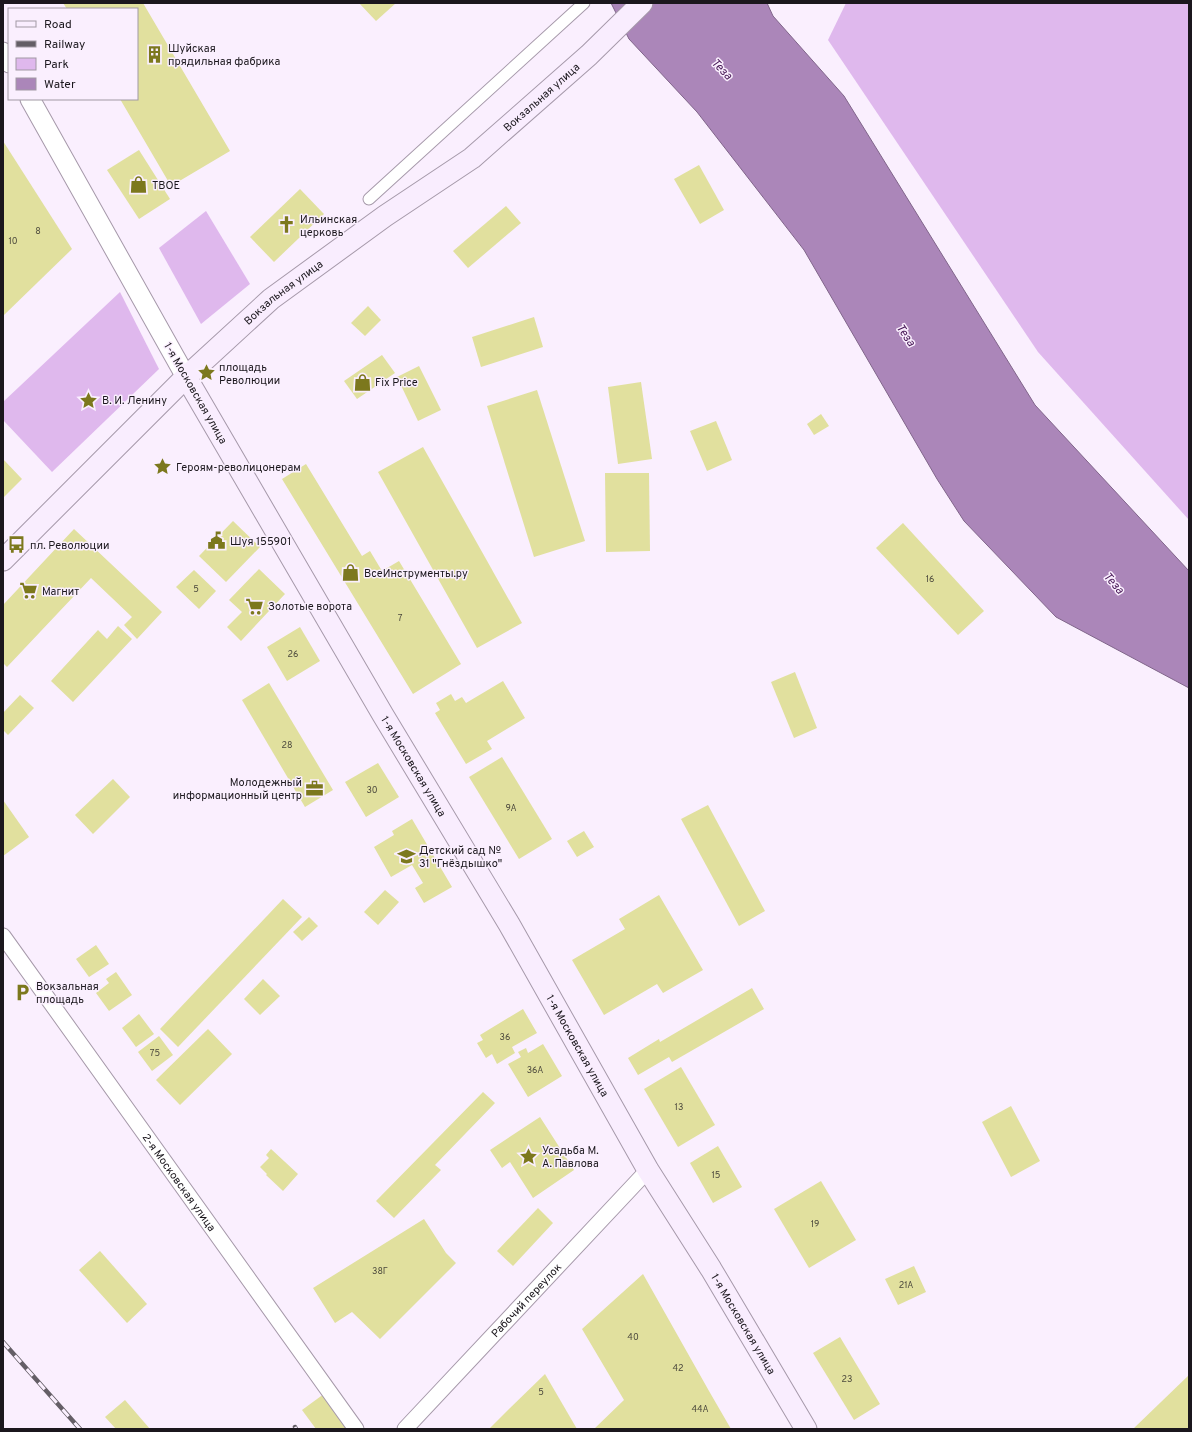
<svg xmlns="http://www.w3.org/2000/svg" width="1192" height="1432" font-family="Overpass,sans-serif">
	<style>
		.green { fill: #dfb8ed }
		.water { fill: #ab86b9; stroke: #80658a }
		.building { fill: #e1e09e }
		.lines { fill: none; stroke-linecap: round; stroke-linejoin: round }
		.pedestrian-casing { stroke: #a699aa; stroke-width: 13 }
		.minor-casing { stroke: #a699aa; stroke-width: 17 }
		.tertiary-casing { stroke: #a699aa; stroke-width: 21 }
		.secondary-casing { stroke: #a699aa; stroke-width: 23 }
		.pedestrian { stroke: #fff; stroke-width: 11 }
		.minor { stroke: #fff; stroke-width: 15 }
		.tertiary { stroke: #fff; stroke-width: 19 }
		.secondary { stroke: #f9edfe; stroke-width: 21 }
		.rail-casing { stroke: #645e66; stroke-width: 4.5 }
		.rail { stroke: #faeffe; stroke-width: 3; stroke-dasharray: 9; stroke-linecap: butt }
		.labels { text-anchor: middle; stroke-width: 3; stroke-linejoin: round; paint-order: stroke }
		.number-label { font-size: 9px; fill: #4c493d }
		.poi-label { font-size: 11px; fill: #1b171d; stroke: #faeffe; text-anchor: start }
		.street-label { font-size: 11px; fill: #1b171d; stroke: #faeffe }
		.water-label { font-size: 12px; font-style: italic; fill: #471856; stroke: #faeffe }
	</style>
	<rect width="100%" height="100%" fill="#faeffe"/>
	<g class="green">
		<polygon points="846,3 1189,3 1189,520 1038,352 828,40"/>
		<polygon points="206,211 250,284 201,324 159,248"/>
		<polygon points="120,292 159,369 52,472 3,420 3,402"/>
	</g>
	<polygon class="water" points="611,3 767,3 773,16 844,96 1035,405 1189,571 1189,688 1056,617 964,521 937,479 804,250 697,112 629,39"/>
	<g class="building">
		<polygon points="63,3 143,3 230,151 171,186 120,99 137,99 137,9 67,9"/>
		<polygon points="359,3 396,3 376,21"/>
		<polygon points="3,141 72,249 3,316"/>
		<polygon points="139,150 170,199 139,219 107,170"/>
		<polygon points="699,165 724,210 700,224 674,179"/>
		<polygon points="300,189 324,214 274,262 250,237"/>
		<polygon points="506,206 521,223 468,268 453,251"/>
		<polygon points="368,306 381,320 365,336 351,323"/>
		<polygon points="534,317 543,347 481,367 472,337"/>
		<polygon points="382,355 395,373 357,399 344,381"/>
		<polygon points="419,366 441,410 418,421 397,377"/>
		<polygon points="641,382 652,459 618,464 608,387"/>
		<polygon points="537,390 585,541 534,557 487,406"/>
		<polygon points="821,414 829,426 814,435 807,424"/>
		<polygon points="716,421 732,460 707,471 690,431"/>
		<polygon points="423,447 522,623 477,648 378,472"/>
		<polygon points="3,459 22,479 3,498"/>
		<polygon points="306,464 362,556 370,551 382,571 399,561 461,664 413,694 282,479"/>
		<polygon points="605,473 649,473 650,551 606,552"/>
		<polygon points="233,521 260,547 226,582 199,556"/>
		<polygon points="903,523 984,611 958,635 876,548"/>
		<polygon points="74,529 162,612 137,639 124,625 132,617 91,578 7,667 3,663 3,605"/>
		<polygon points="259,569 285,594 241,641 227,627 242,612 229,600"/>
		<polygon points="194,570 216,591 199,609 176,587"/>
		<polygon points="118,626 132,639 73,702 51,681 98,630 107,639"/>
		<polygon points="300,627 320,661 287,681 267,647"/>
		<polygon points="795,672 817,728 794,738 771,682"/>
		<polygon points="503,681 525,718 487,741 492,749 466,764 435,713 440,710 436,703 451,694 455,701 462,697 466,703"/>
		<polygon points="269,683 333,790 305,807 242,700"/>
		<polygon points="20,695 34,708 8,735 3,730 3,713"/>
		<polygon points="502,757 552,839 519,859 469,777"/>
		<polygon points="378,763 399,797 366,817 345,782"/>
		<polygon points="113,779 130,797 93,834 75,815"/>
		<polygon points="3,800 29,837 3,856"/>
		<polygon points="708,805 765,911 739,926 681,819"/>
		<polygon points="412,819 452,887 424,903 415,888 423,883 412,865 391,877 374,847 394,835 392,831"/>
		<polygon points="584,831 594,847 577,857 567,841"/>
		<polygon points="385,890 399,902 378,925 364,912"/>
		<polygon points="659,895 703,970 663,993 657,984 604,1015 572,960 625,929 619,919"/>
		<polygon points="283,899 302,917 178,1047 160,1029"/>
		<polygon points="309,917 318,926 302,941 293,932"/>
		<polygon points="96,945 109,964 89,977 76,959"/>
		<polygon points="116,972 132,995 109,1011 96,993 109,983 106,979"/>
		<polygon points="263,979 280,996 260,1015 244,999"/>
		<polygon points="752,988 764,1009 672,1062 669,1057 638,1075 628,1058 659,1039 660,1042"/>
		<polygon points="523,1009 537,1033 512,1047 515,1053 497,1064 492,1054 486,1058 477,1043 483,1040 480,1035"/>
		<polygon points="139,1014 154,1034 136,1047 122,1028"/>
		<polygon points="208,1029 232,1054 180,1105 156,1080"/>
		<polygon points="159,1036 173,1055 152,1071 138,1052"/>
		<polygon points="543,1044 562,1076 528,1097 508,1064 521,1057 518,1052 526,1048 528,1053"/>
		<polygon points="681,1067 715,1125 678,1147 644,1089"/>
		<polygon points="483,1092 495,1103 435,1165 441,1170 394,1218 376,1201"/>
		<polygon points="1011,1106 1040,1161 1011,1177 982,1122"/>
		<polygon points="540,1117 574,1170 533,1198 510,1162 502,1168 490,1150"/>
		<polygon points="718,1146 742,1187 713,1203 690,1163"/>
		<polygon points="271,1149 298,1174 283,1191 266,1175 267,1174 260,1167 269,1158 266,1155"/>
		<polygon points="821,1181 856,1240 809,1268 774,1209"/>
		<polygon points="538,1208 553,1223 513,1266 497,1251"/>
		<polygon points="424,1219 446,1253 456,1263 380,1339 352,1312 335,1323 313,1288"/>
		<polygon points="100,1251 147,1304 127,1323 79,1270"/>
		<polygon points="914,1266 926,1292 898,1305 885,1279"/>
		<polygon points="643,1274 709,1391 731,1429 594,1429 624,1400 582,1329"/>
		<polygon points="840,1337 880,1404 854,1420 813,1353"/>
		<polygon points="545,1374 577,1429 489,1429 508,1410"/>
		<polygon points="1189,1375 1189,1429 1133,1429"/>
		<polygon points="328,1391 355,1429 316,1429 302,1410"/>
		<polygon points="125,1400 150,1429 116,1429 105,1417"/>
	</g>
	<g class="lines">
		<defs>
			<polyline id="pedestrian" points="369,199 584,3"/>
			<g id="minor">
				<path id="s1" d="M3,936L356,1429"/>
				<path id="s2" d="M405,1429L648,1170"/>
			</g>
			<g id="tertiary">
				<polyline points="3,52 9,63"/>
				<polyline points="30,99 186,377"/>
			</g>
			<g id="secondary">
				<path id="s3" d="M186,377L383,715L509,924L648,1170L711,1269L806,1429"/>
				<path id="s4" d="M3,560L186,377L271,299L385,216L472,158L589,55L642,3"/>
			</g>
		</defs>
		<use href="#pedestrian" class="pedestrian-casing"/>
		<use href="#minor" class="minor-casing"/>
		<use href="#tertiary" class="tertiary-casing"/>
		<use href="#secondary" class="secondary-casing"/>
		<use href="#pedestrian" class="pedestrian"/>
		<use href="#minor" class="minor"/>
		<use href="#tertiary" class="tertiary"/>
		<use href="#secondary" class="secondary"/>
		<defs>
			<g id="rail">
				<polyline points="3,1342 80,1429"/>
				<polyline points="295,1427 296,1429"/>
			</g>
		</defs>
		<use href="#rail" class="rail-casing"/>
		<use href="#rail" class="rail"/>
	</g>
	<defs>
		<symbol id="building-bare" viewBox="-9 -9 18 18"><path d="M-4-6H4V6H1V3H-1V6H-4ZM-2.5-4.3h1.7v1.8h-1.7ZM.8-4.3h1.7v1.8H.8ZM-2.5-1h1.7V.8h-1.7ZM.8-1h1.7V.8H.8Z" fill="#7c781d" stroke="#faeffe" stroke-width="2.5" paint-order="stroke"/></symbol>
		<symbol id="shop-bare" viewBox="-9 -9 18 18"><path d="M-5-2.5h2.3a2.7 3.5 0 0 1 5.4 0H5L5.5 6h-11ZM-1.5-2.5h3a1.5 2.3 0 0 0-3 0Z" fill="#7c781d" stroke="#faeffe" stroke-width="2.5" paint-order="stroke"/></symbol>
		<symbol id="church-bare" viewBox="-9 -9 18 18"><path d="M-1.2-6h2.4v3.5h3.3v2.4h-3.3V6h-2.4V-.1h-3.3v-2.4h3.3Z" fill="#7c781d" stroke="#faeffe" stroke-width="2.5" paint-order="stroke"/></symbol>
		<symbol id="sight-bare" viewBox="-9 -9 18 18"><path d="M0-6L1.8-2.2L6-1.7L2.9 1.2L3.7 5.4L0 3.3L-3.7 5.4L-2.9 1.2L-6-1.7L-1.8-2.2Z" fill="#7c781d" stroke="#faeffe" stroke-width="2.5" paint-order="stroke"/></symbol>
		<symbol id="civic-bare" viewBox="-9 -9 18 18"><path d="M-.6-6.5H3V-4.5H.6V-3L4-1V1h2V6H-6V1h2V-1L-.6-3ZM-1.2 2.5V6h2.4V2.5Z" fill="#7c781d" stroke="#faeffe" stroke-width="2.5" paint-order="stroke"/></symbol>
		<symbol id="bus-bare" viewBox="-9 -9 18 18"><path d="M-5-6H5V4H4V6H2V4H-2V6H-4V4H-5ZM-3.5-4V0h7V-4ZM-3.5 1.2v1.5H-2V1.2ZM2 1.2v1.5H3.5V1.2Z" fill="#7c781d" stroke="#faeffe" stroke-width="2.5" paint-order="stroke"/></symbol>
		<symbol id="supermarket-bare" viewBox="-9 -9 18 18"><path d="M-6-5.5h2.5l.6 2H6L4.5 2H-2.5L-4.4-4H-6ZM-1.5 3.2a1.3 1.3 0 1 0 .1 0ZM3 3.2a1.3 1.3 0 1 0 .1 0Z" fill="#7c781d" stroke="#faeffe" stroke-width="2.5" paint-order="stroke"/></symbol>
		<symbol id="office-bare" viewBox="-9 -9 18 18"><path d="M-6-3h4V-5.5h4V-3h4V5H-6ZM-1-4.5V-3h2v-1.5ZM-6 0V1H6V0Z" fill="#7c781d" stroke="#faeffe" stroke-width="2.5" paint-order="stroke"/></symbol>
		<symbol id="school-bare" viewBox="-9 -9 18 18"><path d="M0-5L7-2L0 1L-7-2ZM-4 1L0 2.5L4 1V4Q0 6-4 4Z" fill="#7c781d" stroke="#faeffe" stroke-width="2.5" paint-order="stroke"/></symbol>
		<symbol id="parking-bare" viewBox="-9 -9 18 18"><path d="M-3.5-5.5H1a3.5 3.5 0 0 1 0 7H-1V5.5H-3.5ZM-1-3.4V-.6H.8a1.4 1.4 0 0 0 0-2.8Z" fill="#7c781d" stroke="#faeffe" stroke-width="2.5" paint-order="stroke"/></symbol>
	</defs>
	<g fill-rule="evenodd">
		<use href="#building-bare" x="142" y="42" width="25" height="25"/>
		<use href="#shop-bare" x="126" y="172" width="25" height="25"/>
		<use href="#church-bare" x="274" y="212" width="25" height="25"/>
		<use href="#sight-bare" x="194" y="360" width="25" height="25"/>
		<use href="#shop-bare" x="350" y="370" width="25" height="25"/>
		<use href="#sight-bare" x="76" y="388" width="25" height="25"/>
		<use href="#sight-bare" x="150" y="454" width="25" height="25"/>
		<use href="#civic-bare" x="204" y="528" width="25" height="25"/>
		<use href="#bus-bare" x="4" y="532" width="25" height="25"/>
		<use href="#shop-bare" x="338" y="560" width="25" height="25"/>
		<use href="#supermarket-bare" x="16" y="578" width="25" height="25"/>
		<use href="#supermarket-bare" x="242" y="594" width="25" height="25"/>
		<use href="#office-bare" x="302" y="776" width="25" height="25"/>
		<use href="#school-bare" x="394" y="844" width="25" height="25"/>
		<use href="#parking-bare" x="10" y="980" width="25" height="25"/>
		<use href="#sight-bare" x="516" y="1144" width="25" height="25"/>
	</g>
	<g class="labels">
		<g class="number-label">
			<text x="38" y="234">8</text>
			<text x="13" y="244">10</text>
			<text x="930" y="582">16</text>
			<text x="196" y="592">5</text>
			<text x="400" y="621">7</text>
			<text x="293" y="657">26</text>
			<text x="287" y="748">28</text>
			<text x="372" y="793">30</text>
			<text x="511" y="811">9А</text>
			<text x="505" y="1040">36</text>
			<text x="155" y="1056">75</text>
			<text x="535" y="1073">36А</text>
			<text x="679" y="1110">13</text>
			<text x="716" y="1178">15</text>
			<text x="815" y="1227">19</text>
			<text x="380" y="1274">38Г</text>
			<text x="906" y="1288">21А</text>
			<text x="633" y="1340">40</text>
			<text x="678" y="1371">42</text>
			<text x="847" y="1382">23</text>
			<text x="541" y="1395">5</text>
			<text x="700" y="1412">44А</text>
		</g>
		<g class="poi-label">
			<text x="168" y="52">Шуйская<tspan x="168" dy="13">прядильная фабрика</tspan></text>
			<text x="152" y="189">ТВОЕ</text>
			<text x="300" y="223">Ильинская<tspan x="300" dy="13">церковь</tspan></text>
			<text x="219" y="371">площадь<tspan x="219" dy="13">Революции</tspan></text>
			<text x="375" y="386">Fix Price</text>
			<text x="102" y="404">В. И. Ленину</text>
			<text x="176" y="471">Героям-револицонерам</text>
			<text x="230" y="545">Шуя 155901</text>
			<text x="30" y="549">пл. Революции</text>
			<text x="364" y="577">ВсеИнструменты.ру</text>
			<text x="42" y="595">Магнит</text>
			<text x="268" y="610">Золотые ворота</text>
			<text x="302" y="786" text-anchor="end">Молодежный<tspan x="302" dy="13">информационный центр</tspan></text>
			<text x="419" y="854">Детский сад №<tspan x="419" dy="13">31 "Гнёздышко"</tspan></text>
			<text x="36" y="990">Вокзальная<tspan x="36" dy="13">площадь</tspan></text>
			<text x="542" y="1154">Усадьба М.<tspan x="542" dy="13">А. Павлова</tspan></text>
		</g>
		<g class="street-label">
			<text dy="4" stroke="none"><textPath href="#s4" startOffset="712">Вокзальная улица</textPath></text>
			<text dy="4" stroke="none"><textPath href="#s4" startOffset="388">Вокзальная улица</textPath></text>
			<text transform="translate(196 393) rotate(60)" y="4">1-я Московская улица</text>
			<text dy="4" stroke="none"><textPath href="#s3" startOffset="451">1-я Московская улица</textPath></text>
			<text dy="4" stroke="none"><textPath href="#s3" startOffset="775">1-я Московская улица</textPath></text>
			<text dy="4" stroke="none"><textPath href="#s1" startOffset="303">2-я Московская улица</textPath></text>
			<text dy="4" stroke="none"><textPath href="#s2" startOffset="177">Рабочий переулок</textPath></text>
			<text dy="4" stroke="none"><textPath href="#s3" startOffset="1099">1-я Московская улица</textPath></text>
		</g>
		<g class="water-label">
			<text transform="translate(722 69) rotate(45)" y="4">Теза</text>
			<text transform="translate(906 335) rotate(56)" y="4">Теза</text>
			<text transform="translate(1114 583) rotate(49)" y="4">Теза</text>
		</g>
	</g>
	<rect width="1192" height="1432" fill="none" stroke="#1b171d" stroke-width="8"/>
	<rect x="8" y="8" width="130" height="92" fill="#faeffe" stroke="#a199a4"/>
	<rect x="16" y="21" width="20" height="6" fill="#f9edfe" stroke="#a199a4"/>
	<text x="44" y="28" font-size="12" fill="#1b171d">Road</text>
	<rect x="16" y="41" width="20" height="6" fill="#645e66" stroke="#a199a4"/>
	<text x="44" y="48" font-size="12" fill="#1b171d">Railway</text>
	<rect x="16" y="58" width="20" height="12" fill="#dfb8ed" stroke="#a199a4"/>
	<text x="44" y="68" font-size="12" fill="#1b171d">Park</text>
	<rect x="16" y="78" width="20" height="12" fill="#ab86b9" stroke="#a199a4"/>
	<text x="44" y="88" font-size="12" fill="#1b171d">Water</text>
</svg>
